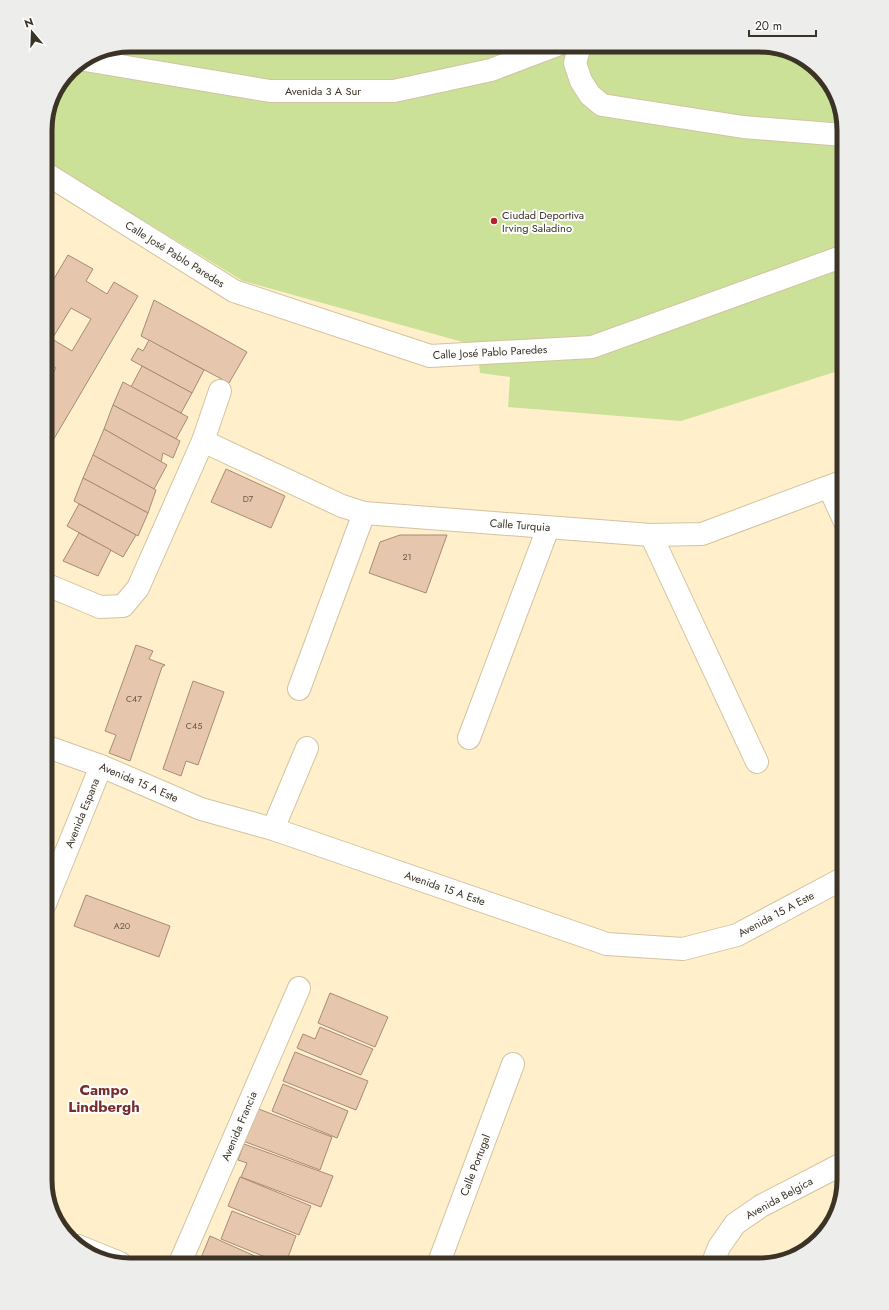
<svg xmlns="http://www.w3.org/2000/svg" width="889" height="1310" font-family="Jost,sans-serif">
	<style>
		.green { fill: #cbe197 }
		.building { fill: #e6c7ae; stroke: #a88b73; fill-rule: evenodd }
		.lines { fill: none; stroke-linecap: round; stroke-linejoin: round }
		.street-casing { stroke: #d3c3a1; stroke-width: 24 }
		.secondary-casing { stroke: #d3c3a1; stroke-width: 24 }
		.street { stroke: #fff; stroke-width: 22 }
		.secondary { stroke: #fff; stroke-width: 22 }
		.poi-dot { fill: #b6252d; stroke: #fdfdfd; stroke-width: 1.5 }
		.labels { text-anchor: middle; stroke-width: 4; stroke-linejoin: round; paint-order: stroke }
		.number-label { font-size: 9px; fill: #655848 }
		.street-label { font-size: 11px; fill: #3a3326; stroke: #fdfdfd }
		.poi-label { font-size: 11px; fill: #3a3326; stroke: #fdfdfd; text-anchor: start }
		.district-label { font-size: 15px; font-weight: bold; fill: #752e2c; stroke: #fdfdfd }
		.rim { fill: none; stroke: #3a3326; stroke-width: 5 }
	</style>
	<rect width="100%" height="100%" fill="#ffefcb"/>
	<polygon class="green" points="130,45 764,45 801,57 833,88 844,130 844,369 681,421 508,407 510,377 480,373 477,346 243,281 45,161 45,125 52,98 70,70 98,51"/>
	<g class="building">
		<path d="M68,255L93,269L86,281L107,294L114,282L138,296L45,454V386L56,368L45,361V294ZM71,308L91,319L72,351L52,339Z"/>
		<polygon points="154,300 247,352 229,383 141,336"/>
		<polygon points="149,340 204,370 192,393 131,360 138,348 143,351"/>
		<polygon points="142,366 192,393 181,413 131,387"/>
		<polygon points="123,382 188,417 176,439 113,405"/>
		<polygon points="113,405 180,441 173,458 163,453 161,462 104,429"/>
		<polygon points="104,429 167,465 154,489 93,455"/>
		<polygon points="93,455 156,490 148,513 83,478"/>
		<polygon points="226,469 285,496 271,528 211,502"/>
		<polygon points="83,478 148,513 138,536 74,501"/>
		<polygon points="79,504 136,535 123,557 67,526"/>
		<polygon points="79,533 111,550 98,576 63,561"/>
		<polygon points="400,535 447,535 426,593 369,573 380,542"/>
		<polygon points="136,645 153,651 149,659 165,665 162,667 130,761 109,753 116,735 105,731"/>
		<polygon points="193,681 224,692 198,765 186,761 181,776 163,769"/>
		<polygon points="86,895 170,926 159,957 74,926"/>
		<polygon points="330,993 388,1017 375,1047 318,1023"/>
		<polygon points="320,1027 373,1049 361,1075 297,1048 303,1034 315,1039"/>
		<polygon points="295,1052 368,1081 356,1110 283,1081"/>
		<polygon points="283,1084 348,1111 337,1138 272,1111"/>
		<polygon points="256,1108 332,1137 320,1170 243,1141"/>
		<polygon points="244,1144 333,1176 321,1207 241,1177 247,1163 238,1160"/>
		<polygon points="240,1177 311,1206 299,1235 228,1206"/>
		<polygon points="232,1211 296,1236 285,1265 221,1239"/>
		<polygon points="210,1236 275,1265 198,1265"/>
	</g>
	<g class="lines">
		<defs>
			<g id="street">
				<polyline points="580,45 575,63 581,81 590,95 602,105 743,127 844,135"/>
				<polyline points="85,60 270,91 394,91 491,70 557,45"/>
				<polyline points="45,173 234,291 430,356 592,347 844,256"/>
				<polyline points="203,441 342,506 364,513 651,535 702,534 844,481"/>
				<polyline points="829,487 844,520"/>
				<polyline points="651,535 757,762"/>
				<polyline points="45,584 100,607 123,606 138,588 203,441 220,391"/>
				<polyline points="299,689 364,513"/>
				<polyline points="469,738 548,528"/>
				<polyline points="45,746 101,766 201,809 273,829 607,944 683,949 737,935 844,878"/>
				<polyline points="273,829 307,748"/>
				<polyline points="45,904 101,766"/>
				<polyline points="179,1265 299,988"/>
				<polyline points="438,1265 513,1064"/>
				<polyline points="712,1265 719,1247 735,1224 761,1206 844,1163"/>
			</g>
			<polyline id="secondary" points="78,1246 120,1263"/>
		</defs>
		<use href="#street" class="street-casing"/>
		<use href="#secondary" class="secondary-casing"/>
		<use href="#street" class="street"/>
		<use href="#secondary" class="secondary"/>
	</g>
	<circle class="poi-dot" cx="494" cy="221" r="4"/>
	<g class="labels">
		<g class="number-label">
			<text x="248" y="502">D7</text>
			<text x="407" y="560">21</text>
			<text x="134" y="702">C47</text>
			<text x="194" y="729">C45</text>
			<text x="122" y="929">A20</text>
		</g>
		<g class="street-label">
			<text x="323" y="95">Avenida 3 A Sur</text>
			<text transform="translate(175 254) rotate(32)" y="4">Calle José Pablo Paredes</text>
			<text transform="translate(490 352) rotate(-3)" y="4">Calle José Pablo Paredes</text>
			<text transform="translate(520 525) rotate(4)" y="4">Calle Turquia</text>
			<text transform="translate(139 782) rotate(23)" y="4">Avenida 15 A Este</text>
			<text transform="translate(82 813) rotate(-68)" y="4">Avenida Espana</text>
			<text transform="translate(445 888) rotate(19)" y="4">Avenida 15 A Este</text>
			<text transform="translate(776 914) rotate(-28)" y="4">Avenida 15 A Este</text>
			<text transform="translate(239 1126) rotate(-67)" y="4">Avenida Francia</text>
			<text transform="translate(475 1165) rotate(-69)" y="4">Calle Portugal</text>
			<text transform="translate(779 1198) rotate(-29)" y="4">Avenida Belgica</text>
		</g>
		<g class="poi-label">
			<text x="502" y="219">Ciudad Deportiva<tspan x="502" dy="13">Irving Saladino</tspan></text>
		</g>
		<g class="district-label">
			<text x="104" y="1095">Campo<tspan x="104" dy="17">Lindbergh</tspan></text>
		</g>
	</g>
	<path d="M0 0H889V1310H0ZM130 52H759A78 78 0 0 1 837 130V1180A78 78 0 0 1 759 1258H130A78 78 0 0 1 52 1180V130A78 78 0 0 1 130 52Z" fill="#ededec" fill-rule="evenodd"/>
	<path class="rim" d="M130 52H759A78 78 0 0 1 837 130V1180A78 78 0 0 1 759 1258H130A78 78 0 0 1 52 1180V130A78 78 0 0 1 130 52Z"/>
	<g transform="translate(32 32) rotate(341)" stroke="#fdfdfd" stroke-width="3" paint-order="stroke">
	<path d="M0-3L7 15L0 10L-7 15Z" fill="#3a3326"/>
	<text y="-6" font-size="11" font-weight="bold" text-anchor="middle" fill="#3a3326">N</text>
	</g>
	<path d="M749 30v6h67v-6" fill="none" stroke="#3a3326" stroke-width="2"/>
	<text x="755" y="30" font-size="12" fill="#3a3326" stroke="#fdfdfd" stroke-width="3" paint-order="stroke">20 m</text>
</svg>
